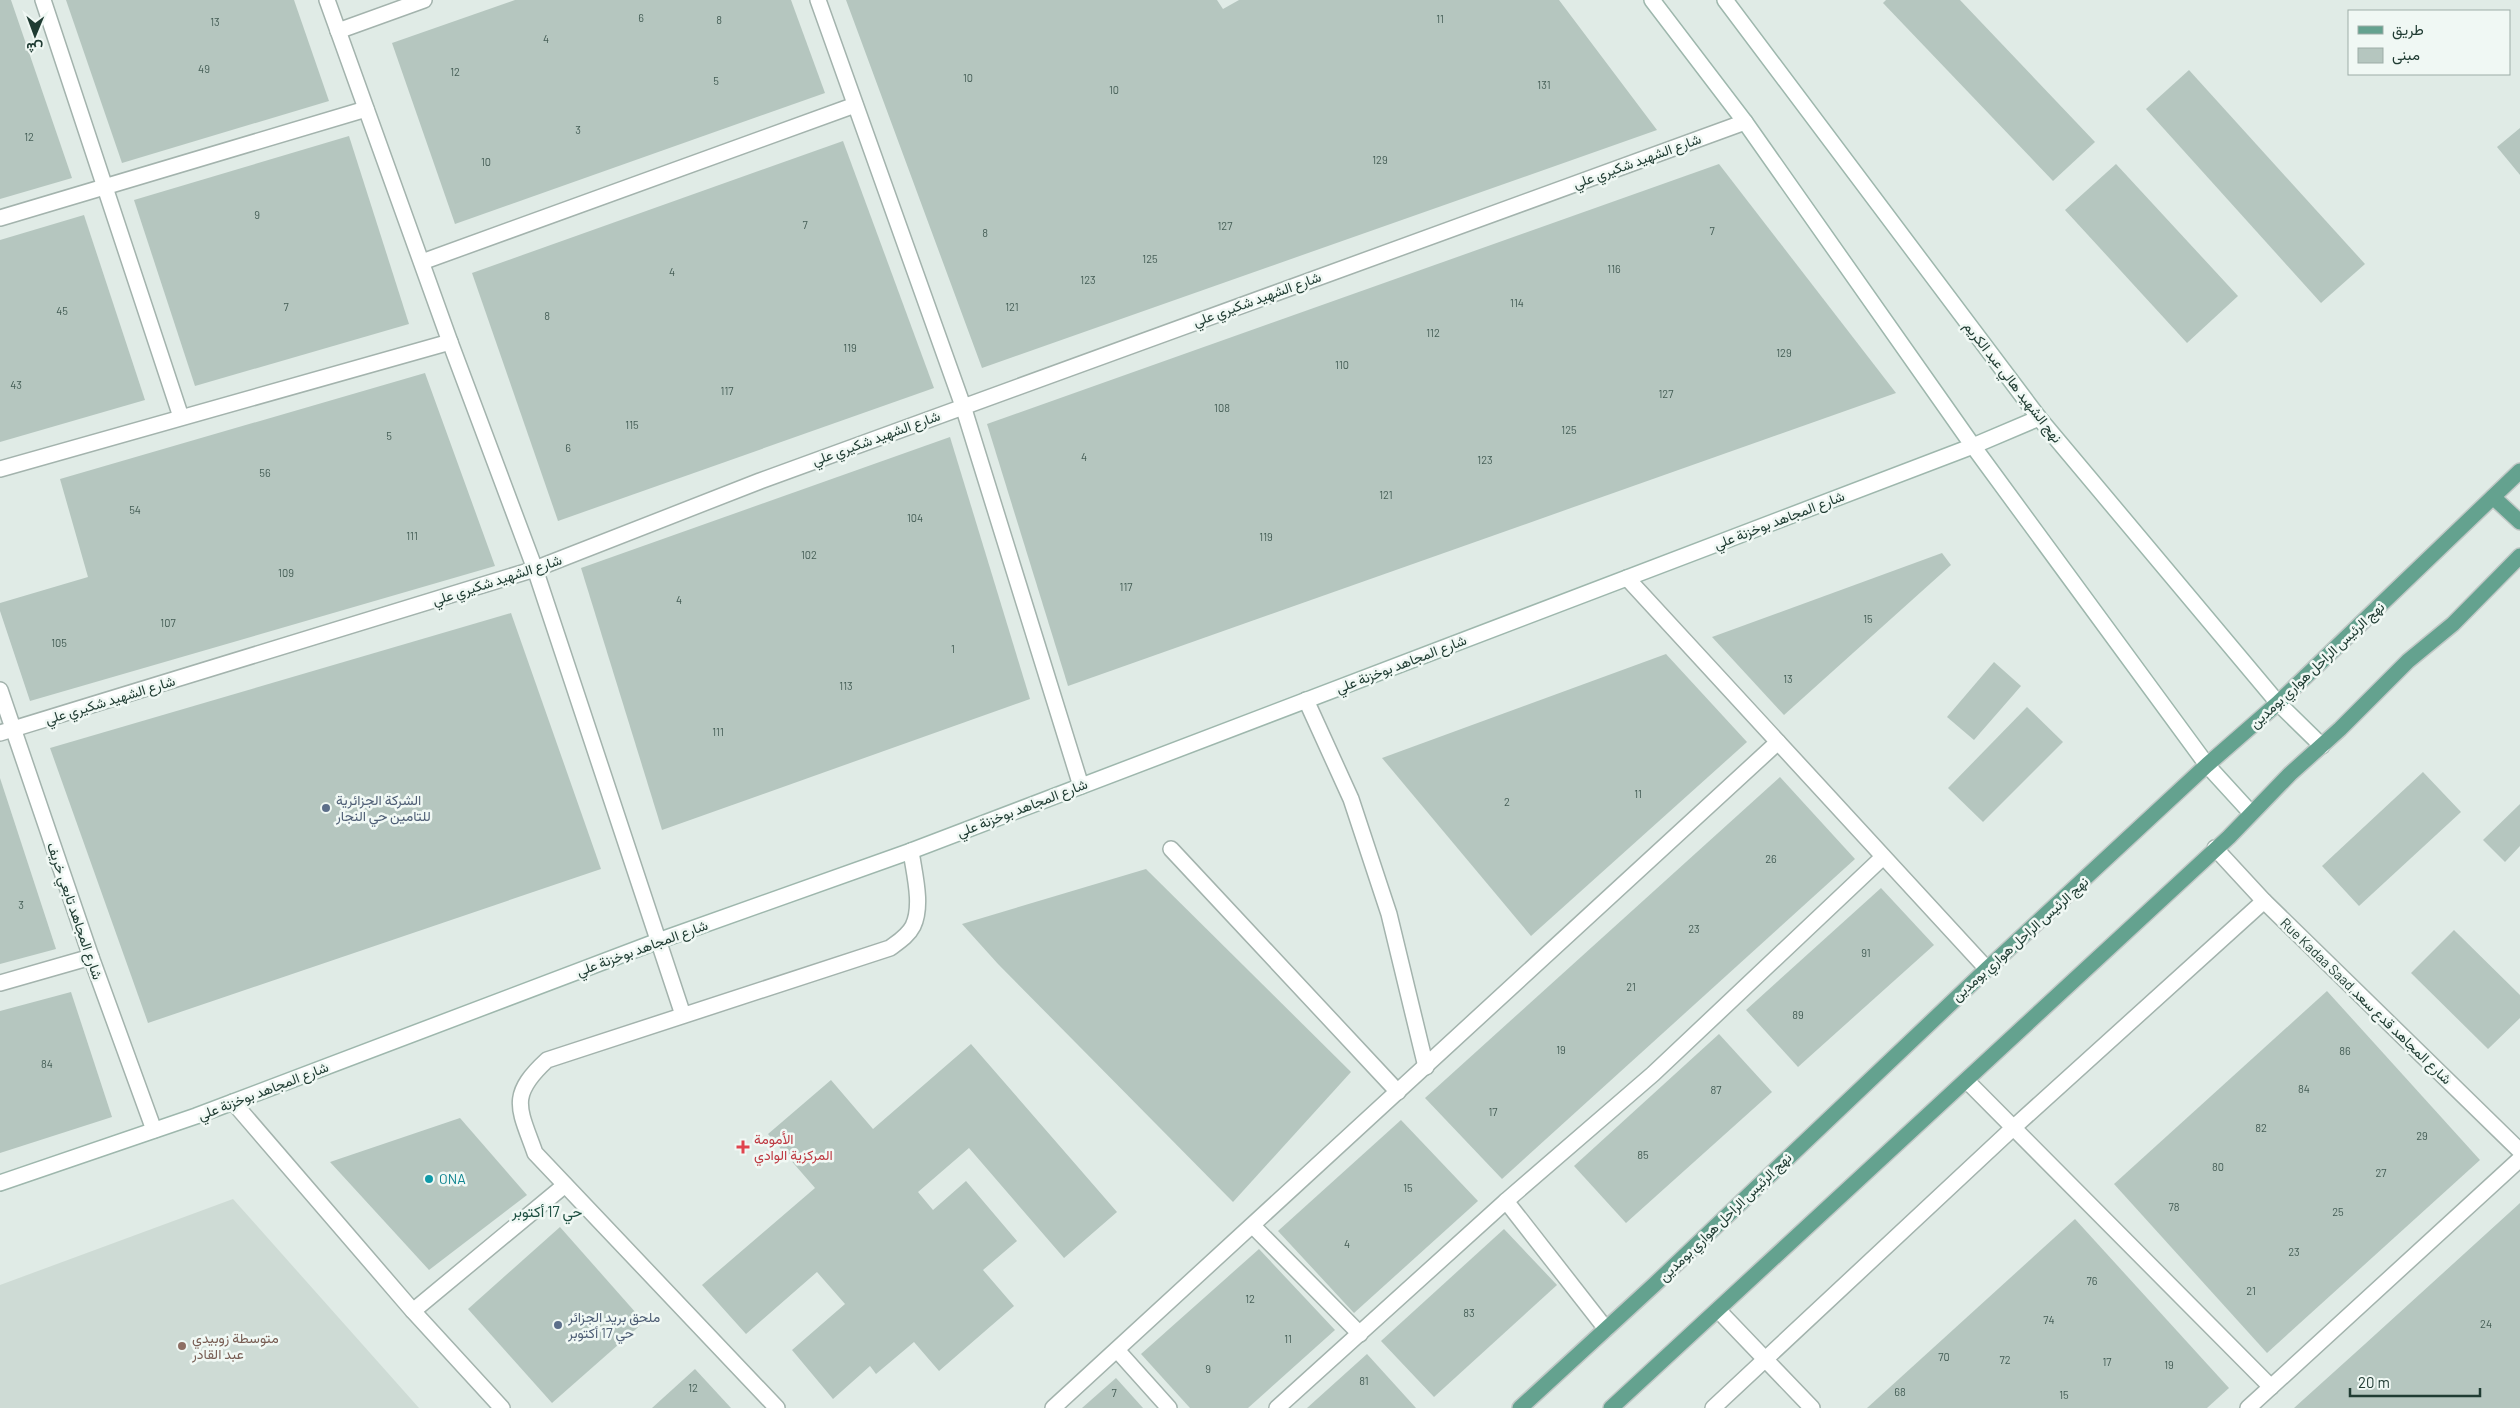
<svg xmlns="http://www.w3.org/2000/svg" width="2520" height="1408" font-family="Barlow,Vazirmatn,sans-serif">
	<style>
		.built { fill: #cedbd5 }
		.building { fill: #b5c6bf }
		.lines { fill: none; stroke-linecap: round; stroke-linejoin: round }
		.lane-casing { stroke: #a3b3ad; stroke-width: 18 }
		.street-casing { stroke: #a3b3ad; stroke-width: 18 }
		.secondary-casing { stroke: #9eb7ad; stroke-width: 18 }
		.primary-casing { stroke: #c1c8c6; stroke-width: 18 }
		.lane { stroke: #fff; stroke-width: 15 }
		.street { stroke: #fff; stroke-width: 15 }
		.secondary { stroke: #fff; stroke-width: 15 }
		.primary { stroke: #64a28f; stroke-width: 15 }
		.service-dot { fill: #5c6f8a; stroke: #f0f8f4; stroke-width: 2 }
		.health-dot { fill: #e0444e; stroke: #f0f8f4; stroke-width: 2 }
		.culture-dot { fill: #0f9aa8; stroke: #f0f8f4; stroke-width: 2 }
		.education-dot { fill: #8d6e63; stroke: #f0f8f4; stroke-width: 2 }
		.labels { text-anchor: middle; stroke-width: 5; stroke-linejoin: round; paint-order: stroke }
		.number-label { font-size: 11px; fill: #455e56 }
		.street-label { font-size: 14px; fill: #203c33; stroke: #f0f8f4 }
		.service-label { font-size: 14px; fill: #4e5e75; stroke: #f0f8f4; text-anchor: start }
		.health-label { font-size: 14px; fill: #be3a42; stroke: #f0f8f4; text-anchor: start }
		.culture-label { font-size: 14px; fill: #0d838f; stroke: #f0f8f4; text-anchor: start }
		.education-label { font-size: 14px; fill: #785e54; stroke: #f0f8f4; text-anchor: start }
		.neighbourhood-label { font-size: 15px; fill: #1c4e40; stroke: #f0f8f4 }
	</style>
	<rect width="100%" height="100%" fill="#e0ebe6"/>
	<polygon class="built" points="233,1199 419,1408 0,1408 0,1285"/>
	<g class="building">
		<polygon points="0,0 11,0 72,178 0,199"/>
		<polygon points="66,0 294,0 329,101 122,163"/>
		<polygon points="515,0 791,0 825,93 455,224 392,43"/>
		<polygon points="846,0 1217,0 1223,9 1239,0 1559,0 1657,130 982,368"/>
		<polygon points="1886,0 1960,0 2095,142 2053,181 1883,3"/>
		<polygon points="2189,70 2365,264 2321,303 2146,109"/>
		<polygon points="2520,128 2520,175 2497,147"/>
		<polygon points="349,136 409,324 195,386 134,200"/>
		<polygon points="843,141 934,388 558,521 472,273"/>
		<polygon points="1719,164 1896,393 1068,686 987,424"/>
		<polygon points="2116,164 2238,296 2187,343 2065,210"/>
		<polygon points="84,215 145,400 0,442 0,240"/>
		<polygon points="425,373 495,566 30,701 0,611 0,603 88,577 60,479"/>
		<polygon points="950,437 1030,699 662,830 581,568"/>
		<polygon points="1942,553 1951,565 1784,715 1712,637"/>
		<polygon points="511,613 601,869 148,1023 50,748"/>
		<polygon points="1666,654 1747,742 1531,936 1382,758"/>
		<polygon points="1994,662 2021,686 1974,740 1947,717"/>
		<polygon points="2027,707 2063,742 1983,822 1948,788"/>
		<polygon points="2423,772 2461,812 2359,906 2322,866"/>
		<polygon points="1780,777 1855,859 1502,1179 1425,1098"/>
		<polygon points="0,778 56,949 0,964"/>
		<polygon points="2520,804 2520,846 2505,862 2483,840"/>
		<polygon points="1146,869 1351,1072 1233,1202 998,964 962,924"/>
		<polygon points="1881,888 1934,945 1798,1067 1746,1010"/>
		<polygon points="2454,930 2520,995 2520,1018 2488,1049 2411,973"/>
		<polygon points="2327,991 2480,1160 2267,1353 2114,1184"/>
		<polygon points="71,992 112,1117 0,1153 0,1011"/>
		<polygon points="1719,1034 1772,1092 1626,1223 1574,1166"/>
		<polygon points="971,1044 1117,1212 1064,1258 969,1148 918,1192 933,1210 966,1181 1017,1241 983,1270 1014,1306 939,1371 914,1342 876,1374 870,1366 833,1399 792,1350 845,1304 817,1272 746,1334 702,1285 815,1188 768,1134 831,1080 873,1129"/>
		<polygon points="460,1118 527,1195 429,1270 330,1162"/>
		<polygon points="1401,1120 1478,1201 1354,1313 1278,1231"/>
		<polygon points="2520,1203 2520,1408 2294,1408 2365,1344"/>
		<polygon points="2075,1219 2229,1388 2207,1408 1867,1408"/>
		<polygon points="560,1227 644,1322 552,1403 468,1309"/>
		<polygon points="1504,1229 1557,1285 1434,1397 1381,1341"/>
		<polygon points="1259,1249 1335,1330 1248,1408 1190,1408 1141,1354"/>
		<polygon points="1367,1354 1416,1408 1307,1408"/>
		<polygon points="695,1369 731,1408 652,1408"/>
		<polygon points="1116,1378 1143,1408 1082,1408"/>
	</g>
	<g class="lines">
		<defs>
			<polyline id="lane" points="1171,849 1398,1092"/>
			<g id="street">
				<polyline points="43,0 181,417"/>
				<polyline points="327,0 450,342 535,569 683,1015"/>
				<polyline points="818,0 963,406 1081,786"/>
				<polyline points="338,31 424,0"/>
				<polyline points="0,218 366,109"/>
				<polyline points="422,262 855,105"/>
				<polyline points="0,469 450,342"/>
				<polyline points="1627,578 1987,969"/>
				<polyline points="0,690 91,957 154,1130"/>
				<polyline points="1306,700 1351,799 1389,914 1426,1067"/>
				<polyline points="0,733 535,569 760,481 1745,122"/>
				<polyline points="2215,848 2264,901 2520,1151"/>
				<polyline points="0,983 91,957"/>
				<polyline points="1967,1081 2271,1387"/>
				<polyline points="233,1102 413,1311 502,1408"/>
				<polyline points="1506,1201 1606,1329"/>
				<polyline points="1253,1226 1360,1334"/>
				<polyline points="1718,1310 1812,1408"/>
				<polyline points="413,1311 565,1185"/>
				<polyline points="1117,1350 1169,1408"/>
				<path d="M777,1408L535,1153C519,1108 508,1096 547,1060L890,948C898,942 908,936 913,926C923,905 914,873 911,851"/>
				<polyline points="1053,1408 1778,742"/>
				<polyline points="1277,1408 1506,1201 1653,1074 1883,857"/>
				<polyline points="1713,1408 2013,1128 2264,901"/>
				<polyline points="2248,1408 2520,1159"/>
			</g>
			<g id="secondary">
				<polyline points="1652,0 1745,122 1973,446 2207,765 2250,812"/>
				<polyline points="1725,0 2039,418 2278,703 2322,746"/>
				<polyline points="0,1183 196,1116 658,941 911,851 1973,446 2039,418"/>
			</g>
			<g id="primary">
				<polyline points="2493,497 2520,522"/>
				<polyline points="1520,1408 1654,1285 1987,969 2207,765 2278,703 2520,471"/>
				<polyline points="1611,1408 2229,837 2290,774 2340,729 2408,661 2453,624 2520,556"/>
			</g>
		</defs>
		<use href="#lane" class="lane-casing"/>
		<use href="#street" class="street-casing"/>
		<use href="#secondary" class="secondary-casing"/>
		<use href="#primary" class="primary-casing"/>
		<use href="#lane" class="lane"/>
		<use href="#street" class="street"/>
		<use href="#secondary" class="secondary"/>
		<use href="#primary" class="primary"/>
	</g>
	<g class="service-dot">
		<circle cx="326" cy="808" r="5"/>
		<circle cx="558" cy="1325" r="5"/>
	</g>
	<path class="health-dot" d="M740.5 1139.5h5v5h5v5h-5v5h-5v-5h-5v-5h5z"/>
	<circle class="culture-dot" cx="429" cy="1179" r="5"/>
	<circle class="education-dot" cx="182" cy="1346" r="5"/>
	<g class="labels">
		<g class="number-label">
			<text x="641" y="22">6</text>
			<text x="1440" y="23">11</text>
			<text x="719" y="24">8</text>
			<text x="215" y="26">13</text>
			<text x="546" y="43">4</text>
			<text x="204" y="73">49</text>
			<text x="455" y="76">12</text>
			<text x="968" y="82">10</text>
			<text x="716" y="85">5</text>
			<text x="1544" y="89">131</text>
			<text x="1114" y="94">10</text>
			<text x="578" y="134">3</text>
			<text x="29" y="141">12</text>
			<text x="1380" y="164">129</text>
			<text x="486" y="166">10</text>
			<text x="257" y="219">9</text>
			<text x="805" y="229">7</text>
			<text x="1225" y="230">127</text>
			<text x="1712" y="235">7</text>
			<text x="985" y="237">8</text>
			<text x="1150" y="263">125</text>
			<text x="1614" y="273">116</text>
			<text x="672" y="276">4</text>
			<text x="1088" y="284">123</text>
			<text x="1517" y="307">114</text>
			<text x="286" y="311">7</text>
			<text x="1012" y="311">121</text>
			<text x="62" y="315">45</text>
			<text x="547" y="320">8</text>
			<text x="1433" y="337">112</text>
			<text x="850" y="352">119</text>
			<text x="1784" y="357">129</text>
			<text x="1342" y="369">110</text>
			<text x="16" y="389">43</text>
			<text x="727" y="395">117</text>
			<text x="1666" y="398">127</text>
			<text x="1222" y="412">108</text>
			<text x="632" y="429">115</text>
			<text x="1569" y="434">125</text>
			<text x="389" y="440">5</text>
			<text x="568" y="452">6</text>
			<text x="1084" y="461">4</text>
			<text x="1485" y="464">123</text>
			<text x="265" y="477">56</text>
			<text x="1386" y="499">121</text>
			<text x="135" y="514">54</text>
			<text x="915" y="522">104</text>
			<text x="412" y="540">111</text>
			<text x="1266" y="541">119</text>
			<text x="809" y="559">102</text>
			<text x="286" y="577">109</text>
			<text x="1126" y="591">117</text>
			<text x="679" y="604">4</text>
			<text x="1868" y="623">15</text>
			<text x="168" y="627">107</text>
			<text x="59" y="647">105</text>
			<text x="953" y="653">1</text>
			<text x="1788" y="683">13</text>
			<text x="846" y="690">113</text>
			<text x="718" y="736">111</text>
			<text x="1638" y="798">11</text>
			<text x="1507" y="806">2</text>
			<text x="1771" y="863">26</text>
			<text x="21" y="909">3</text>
			<text x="1694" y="933">23</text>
			<text x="1866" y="957">91</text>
			<text x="1631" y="991">21</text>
			<text x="1798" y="1019">89</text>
			<text x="1561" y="1054">19</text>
			<text x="2345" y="1055">86</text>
			<text x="47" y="1068">84</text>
			<text x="2304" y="1093">84</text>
			<text x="1716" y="1094">87</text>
			<text x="1493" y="1116">17</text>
			<text x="2261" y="1132">82</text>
			<text x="2422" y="1140">29</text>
			<text x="1643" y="1159">85</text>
			<text x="2218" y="1171">80</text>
			<text x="2381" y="1177">27</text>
			<text x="1408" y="1192">15</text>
			<text x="2174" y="1211">78</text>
			<text x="2338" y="1216">25</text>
			<text x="1347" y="1248">4</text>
			<text x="2294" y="1256">23</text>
			<text x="2092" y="1285">76</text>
			<text x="2251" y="1295">21</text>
			<text x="1250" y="1303">12</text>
			<text x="1469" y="1317">83</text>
			<text x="2049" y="1324">74</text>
			<text x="2486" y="1328">24</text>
			<text x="1288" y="1343">11</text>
			<text x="1944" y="1361">70</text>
			<text x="2005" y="1364">72</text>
			<text x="2107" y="1366">17</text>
			<text x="2169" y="1369">19</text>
			<text x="1208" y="1373">9</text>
			<text x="1364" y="1385">81</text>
			<text x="693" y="1392">12</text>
			<text x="1900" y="1396">68</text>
			<text x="1114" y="1397">7</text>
			<text x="2064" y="1399">15</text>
		</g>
		<g class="street-label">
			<text transform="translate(1637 161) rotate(-20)" y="5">شارع الشهيد شكيري علي</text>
			<text transform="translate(1257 299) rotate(-20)" y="5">شارع الشهيد شكيري علي</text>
			<text transform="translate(2013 382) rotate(52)" y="5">نهج الشهيد هالي عبد الكريم</text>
			<text transform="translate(876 438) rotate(-20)" y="5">شارع الشهيد شكيري علي</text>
			<text transform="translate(1779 520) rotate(-21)" y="5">شارع المجاهد بوخزنة علي</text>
			<text transform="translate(497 580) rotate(-18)" y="5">شارع الشهيد شكيري علي</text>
			<text transform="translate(1401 664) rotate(-21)" y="5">شارع المجاهد بوخزنة علي</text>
			<text transform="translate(2317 665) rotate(-43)" y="5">نهج الرئيس الراحل هواري بومدين</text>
			<text transform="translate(110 700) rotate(-17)" y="5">شارع الشهيد شكيري علي</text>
			<text transform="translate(1022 808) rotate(-21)" y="5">شارع المجاهد بوخزنة علي</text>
			<text transform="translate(75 911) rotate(71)" y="5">شارع المجاهد تابعي خريف</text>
			<text transform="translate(2020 939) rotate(-42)" y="5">نهج الرئيس الراحل هواري بومدين</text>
			<text transform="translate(642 948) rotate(-20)" y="5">شارع المجاهد بوخزنة علي</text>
			<text transform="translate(2366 1001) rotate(44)" y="5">Rue Kadaa Saad,شارع المجاهد قدع سعد</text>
			<text transform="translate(263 1091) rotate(-21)" y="5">شارع المجاهد بوخزنة علي</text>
			<text transform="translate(1725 1217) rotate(-44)" y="5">نهج الرئيس الراحل هواري بومدين</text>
		</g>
		<g class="service-label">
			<text x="336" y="805">الشركة الجزائرية<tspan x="336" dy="16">للتامين حي النجار</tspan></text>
			<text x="568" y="1322">ملحق بريد الجزائر<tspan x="568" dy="16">حي 17 أكتوبر</tspan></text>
		</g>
		<g class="health-label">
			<text x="754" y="1144">الأمومة<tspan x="754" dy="16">المركزية الوادي</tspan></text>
		</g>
		<g class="culture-label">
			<text x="439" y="1184">ONA</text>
		</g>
		<g class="education-label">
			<text x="192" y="1343">متوسطة زوبيدي<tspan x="192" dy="16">عبد القادر</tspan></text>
		</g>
		<g class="neighbourhood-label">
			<text x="547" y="1217">حي 17 أكتوبر</text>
		</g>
	</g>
	<rect x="2348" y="10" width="162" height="65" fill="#f0f8f4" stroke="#9dada7"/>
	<rect x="2358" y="26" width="25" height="8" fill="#64a28f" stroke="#9dada7"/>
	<text x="2392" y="35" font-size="15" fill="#203c33">طريق</text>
	<rect x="2358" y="48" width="25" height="15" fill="#b5c6bf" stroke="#9dada7"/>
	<text x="2392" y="60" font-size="15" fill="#203c33">مبنى</text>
	<g transform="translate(35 35) rotate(181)" stroke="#f0f8f4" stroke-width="4" paint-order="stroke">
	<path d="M0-4L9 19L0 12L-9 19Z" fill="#203c33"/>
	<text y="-8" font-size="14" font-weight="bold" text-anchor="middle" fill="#203c33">ش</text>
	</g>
	<path d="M2350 1388v8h130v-8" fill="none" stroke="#203c33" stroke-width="2.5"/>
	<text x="2358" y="1388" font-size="15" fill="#203c33" stroke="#f0f8f4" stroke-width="4" paint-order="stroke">20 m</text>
</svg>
